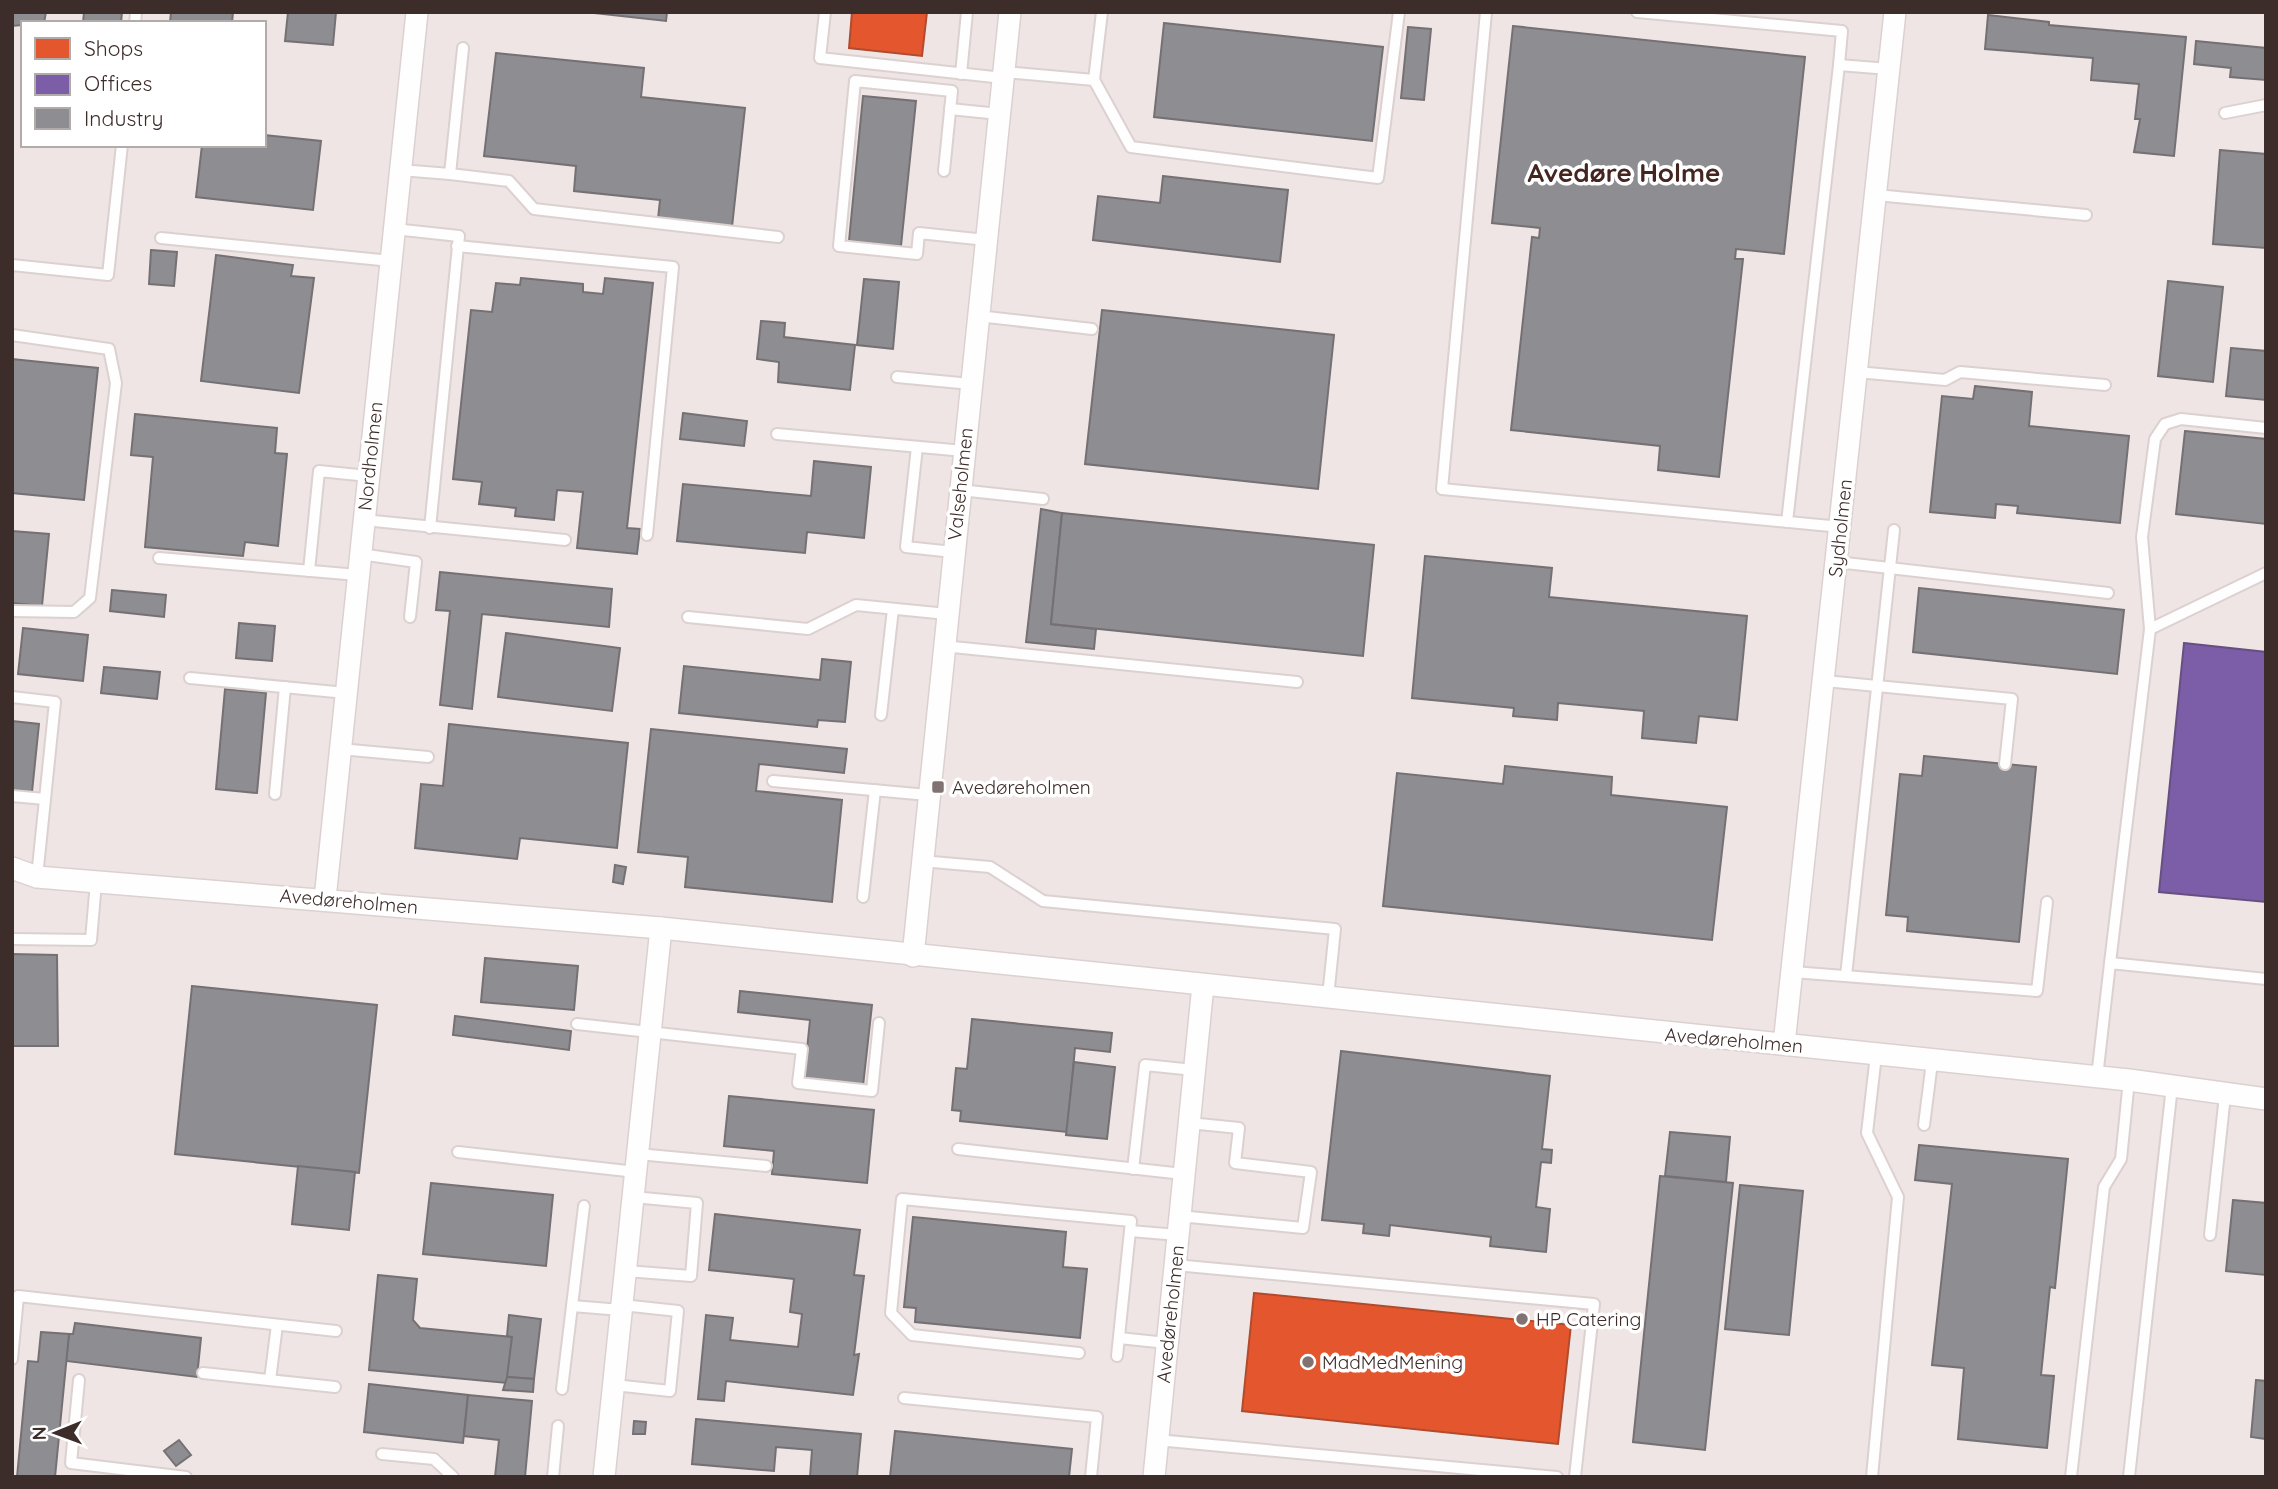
<svg xmlns="http://www.w3.org/2000/svg" width="2278" height="1489" font-family="Quicksand,sans-serif">
	<style>
		.built { fill: #eee5e4; fill-rule: evenodd }
		.shops { fill: #e4572e; stroke: #b24a2d; stroke-width: 2 }
		.offices { fill: #7b5ea7; stroke: #684f82; stroke-width: 2 }
		.industry { fill: #8d8d92; stroke: #757073; stroke-width: 2 }
		.lines { fill: none; stroke-linecap: round; stroke-linejoin: round }
		.lane-casing { stroke: #dcd1d0; stroke-width: 14 }
		.street-casing { stroke: #dcd1d0; stroke-width: 24 }
		.lane { stroke: #fefefe; stroke-width: 10 }
		.street { stroke: #fefefe; stroke-width: 21 }
		.poi-dot { fill: #807371; stroke: #fff; stroke-width: 2.5 }
		.labels { text-anchor: middle; stroke-width: 7; stroke-linejoin: round; paint-order: stroke }
		.street-label { font-size: 19px; fill: #3d2d2a; stroke: #fff }
		.poi-label { font-size: 19px; fill: #3d2d2a; stroke: #fff; text-anchor: start }
		.district-label { font-size: 26px; font-weight: bold; fill: #452520; stroke: #fff }
	</style>
	<rect width="100%" height="100%" fill="#fbf6f5"/>
	<path class="built" d="M12,12H2266V1477H12ZM23,23H264V145H23Z"/>
	<g class="shops">
		<polygon points="852,12 927,12 922,56 849,48"/>
		<polygon points="1254,1293 1571,1325 1558,1444 1242,1411"/>
	</g>
	<polygon class="offices" points="2184,643 2266,652 2266,902 2159,892"/>
	<g class="industry">
		<polygon points="12,12 46,12 44,23 12,26"/>
		<polygon points="84,12 122,12 121,23 83,23"/>
		<polygon points="171,12 233,12 232,23 170,23"/>
		<polygon points="288,12 336,12 333,45 285,41"/>
		<polygon points="585,12 667,12 666,21"/>
		<polygon points="1988,15 2049,22 2049,25 2186,37 2174,156 2134,152 2140,119 2135,119 2139,84 2091,80 2093,58 1985,49"/>
		<polygon points="1164,23 1383,47 1372,141 1154,117"/>
		<polygon points="1513,26 1805,57 1784,254 1736,249 1735,259 1743,259 1719,477 1658,470 1660,446 1511,430 1532,237 1539,238 1540,228 1492,223"/>
		<polygon points="1408,27 1431,29 1424,100 1401,98"/>
		<polygon points="2196,41 2266,48 2266,80 2230,77 2231,68 2194,64"/>
		<polygon points="496,53 644,68 641,97 745,108 732,227 658,219 660,200 574,191 576,166 484,156"/>
		<polygon points="863,96 916,101 901,246 849,241"/>
		<polygon points="264,135 321,141 313,210 196,197 202,145 264,145"/>
		<polygon points="2220,150 2266,154 2266,248 2213,244"/>
		<polygon points="1163,176 1288,190 1280,262 1093,240 1098,196 1160,203"/>
		<polygon points="151,250 177,252 174,286 149,284"/>
		<polygon points="216,255 293,265 291,276 314,278 299,393 201,381"/>
		<polygon points="521,278 583,284 583,292 603,294 605,278 653,283 627,528 640,529 637,554 577,548 583,492 557,490 554,520 515,516 516,508 479,504 482,482 453,479 471,310 492,312 496,283 520,285"/>
		<polygon points="864,279 899,282 893,349 857,345"/>
		<polygon points="2168,281 2223,287 2213,382 2158,376"/>
		<polygon points="1102,310 1334,335 1318,489 1085,464"/>
		<polygon points="761,321 785,323 784,337 855,345 850,390 778,382 779,362 757,359"/>
		<polygon points="2231,348 2266,351 2266,400 2226,396"/>
		<polygon points="12,359 98,368 84,500 12,493"/>
		<polygon points="1975,386 2032,392 2029,426 2129,436 2120,523 2017,513 2018,506 1996,504 1995,518 1930,512 1942,396 1973,399"/>
		<polygon points="683,413 747,421 744,446 680,439"/>
		<polygon points="135,414 277,428 275,453 287,454 278,546 245,542 243,556 145,547 153,457 131,455"/>
		<polygon points="2185,431 2266,439 2266,524 2176,514"/>
		<polygon points="814,461 871,467 864,538 807,532 805,553 677,541 683,484 811,496"/>
		<polygon points="1041,509 1062,513 1051,624 1096,629 1094,649 1026,642"/>
		<polygon points="1062,513 1374,545 1363,656 1051,624"/>
		<polygon points="12,531 49,534 42,606 12,603"/>
		<polygon points="1425,556 1552,568 1549,597 1747,616 1737,720 1699,716 1696,743 1642,738 1644,711 1558,703 1557,720 1513,716 1514,708 1412,698"/>
		<polygon points="440,572 612,589 609,627 482,614 472,709 440,705 450,611 436,610"/>
		<polygon points="1919,588 2124,610 2117,674 1913,652"/>
		<polygon points="112,590 166,595 164,617 110,611"/>
		<polygon points="239,623 275,626 272,661 236,658"/>
		<polygon points="23,628 88,635 83,681 18,674"/>
		<polygon points="506,633 620,648 612,711 498,697"/>
		<polygon points="822,659 851,662 845,722 818,720 817,727 679,713 684,666 820,680"/>
		<polygon points="104,667 160,672 157,699 101,693"/>
		<polygon points="225,689 266,693 257,793 216,789"/>
		<polygon points="12,721 39,724 32,792 12,790"/>
		<polygon points="449,724 628,743 617,848 520,838 517,859 415,848 421,784 443,786"/>
		<polygon points="651,729 847,749 844,773 759,764 756,791 842,800 832,902 685,887 688,857 638,852"/>
		<polygon points="1924,756 2036,767 2019,942 1907,931 1908,917 1886,915 1900,774 1922,776"/>
		<polygon points="1505,766 1612,777 1611,795 1727,807 1712,940 1383,906 1397,773 1503,784"/>
		<polygon points="615,865 626,867 623,884 613,882"/>
		<polygon points="12,954 57,955 58,1046 12,1046"/>
		<polygon points="485,958 578,966 574,1010 481,1002"/>
		<polygon points="192,986 377,1005 359,1173 175,1154"/>
		<polygon points="740,991 872,1005 863,1086 804,1079 810,1020 738,1012"/>
		<polygon points="455,1016 571,1031 569,1050 453,1035"/>
		<polygon points="972,1019 1112,1033 1110,1052 1075,1048 1067,1132 960,1121 961,1111 952,1110 956,1068 967,1069"/>
		<polygon points="1341,1051 1550,1076 1542,1149 1552,1150 1551,1163 1541,1162 1536,1207 1550,1209 1546,1252 1490,1246 1491,1237 1390,1225 1389,1236 1363,1233 1364,1224 1322,1220"/>
		<polygon points="1074,1062 1115,1067 1107,1139 1066,1135"/>
		<polygon points="729,1096 874,1110 867,1183 772,1174 774,1151 724,1146"/>
		<polygon points="1670,1132 1730,1137 1726,1182 1665,1176"/>
		<polygon points="1919,1145 2068,1159 2055,1288 2050,1287 2041,1375 2054,1376 2047,1448 1958,1439 1964,1368 1932,1365 1952,1184 1915,1180"/>
		<polygon points="298,1166 355,1172 349,1230 292,1224"/>
		<polygon points="1660,1176 1733,1183 1705,1450 1633,1442"/>
		<polygon points="431,1183 553,1195 546,1266 423,1254"/>
		<polygon points="1740,1185 1803,1191 1789,1335 1725,1329"/>
		<polygon points="2233,1200 2266,1203 2266,1275 2226,1271"/>
		<polygon points="715,1214 860,1230 854,1275 864,1276 854,1355 859,1354 853,1395 726,1381 724,1401 698,1399 706,1315 733,1318 730,1340 798,1347 802,1314 790,1312 794,1279 709,1270"/>
		<polygon points="913,1217 1066,1232 1063,1267 1087,1269 1080,1338 915,1322 916,1308 904,1307"/>
		<polygon points="378,1275 417,1279 413,1320 420,1328 512,1337 507,1383 369,1370"/>
		<polygon points="509,1315 541,1319 534,1379 507,1377 512,1337 507,1336"/>
		<polygon points="75,1323 201,1338 197,1377 66,1361 69,1334 73,1334"/>
		<polygon points="41,1332 69,1334 55,1477 17,1477 28,1361 38,1362"/>
		<polygon points="507,1377 534,1379 533,1392 503,1390"/>
		<polygon points="2256,1380 2266,1381 2266,1439 2251,1437"/>
		<polygon points="369,1384 468,1395 463,1443 364,1432"/>
		<polygon points="468,1395 532,1401 525,1477 495,1477 499,1440 464,1436"/>
		<polygon points="696,1419 861,1434 857,1477 810,1477 812,1450 776,1447 774,1471 692,1464"/>
		<polygon points="634,1421 646,1422 645,1434 633,1434"/>
		<polygon points="895,1431 1072,1449 1069,1477 890,1477"/>
		<polygon points="179,1440 191,1455 176,1466 164,1451"/>
	</g>
	<g class="lines">
		<defs>
			<g id="lane">
				<polyline points="825,12 820,58 1003,78"/>
				<polyline points="1102,12 1094,80 1131,147 1378,178 1399,12"/>
				<polyline points="1486,12 1442,489 1841,527"/>
				<polyline points="1637,12 1842,31 1839,65 1889,69"/>
				<polyline points="135,23 136,12"/>
				<polyline points="463,48 450,174 509,181 534,209 778,237"/>
				<polyline points="1004,72 1094,80"/>
				<polyline points="961,74 967,12"/>
				<polyline points="950,109 999,114"/>
				<polyline points="2225,113 2266,105"/>
				<polyline points="400,170 450,174"/>
				<polyline points="944,171 952,91 855,81 839,246 917,254 919,233 986,240"/>
				<polyline points="1876,195 2086,215"/>
				<polyline points="394,229 459,236 430,528"/>
				<polyline points="161,238 391,261"/>
				<polyline points="457,246 673,267 647,535"/>
				<polyline points="12,265 108,275 122,145"/>
				<polyline points="978,316 1092,329"/>
				<polyline points="12,335 109,349 116,383 90,598 74,612 12,611"/>
				<polyline points="1857,372 1945,380 1960,372 2105,385"/>
				<polyline points="897,377 971,384"/>
				<polyline points="777,434 964,451"/>
				<polyline points="917,447 906,547 953,552"/>
				<polyline points="960,490 1043,499"/>
				<polyline points="364,520 565,540"/>
				<polyline points="1787,522 1839,65"/>
				<polyline points="360,554 416,562 410,617"/>
				<polyline points="159,558 358,575"/>
				<polyline points="1837,562 2108,593"/>
				<polyline points="309,571 319,471 368,476"/>
				<polyline points="688,617 808,629 856,605 947,614"/>
				<polyline points="2150,629 2142,537 2155,439 2165,424 2181,419 2266,428"/>
				<polyline points="943,646 1297,682"/>
				<polyline points="190,678 346,693"/>
				<polyline points="1825,681 2012,699 2005,764"/>
				<polyline points="12,697 55,702 37,877"/>
				<polyline points="881,715 893,609"/>
				<polyline points="340,749 428,757"/>
				<polyline points="773,781 928,795"/>
				<polyline points="275,794 285,687"/>
				<polyline points="12,796 45,799"/>
				<polyline points="921,861 990,867 1043,901 1335,929 1328,997"/>
				<polyline points="863,897 875,790"/>
				<polyline points="12,939 91,940 96,882"/>
				<polyline points="2110,963 2150,629 2266,573"/>
				<polyline points="1793,972 2037,991 2047,902"/>
				<polyline points="1846,976 1894,530"/>
				<polyline points="577,1024 802,1049 798,1083 872,1091 879,1023"/>
				<polyline points="2097,1077 2110,963 2266,979"/>
				<polyline points="1924,1125 1932,1062"/>
				<polyline points="958,1149 1183,1174"/>
				<polyline points="458,1152 636,1172"/>
				<polyline points="638,1154 766,1166"/>
				<polyline points="1133,1169 1145,1065 1194,1070"/>
				<polyline points="1179,1216 1303,1228 1311,1172 1235,1163 1239,1128 1189,1123"/>
				<polyline points="1130,1231 1178,1235"/>
				<polyline points="2210,1235 2225,1095"/>
				<polyline points="1175,1265 1594,1304 1575,1477"/>
				<polyline points="626,1271 691,1276 697,1203 633,1197"/>
				<polyline points="572,1306 621,1310"/>
				<polyline points="1119,1338 1167,1343"/>
				<polyline points="1079,1353 912,1335 891,1313 902,1199 1131,1221 1117,1356"/>
				<polyline points="12,1359 18,1296 336,1331"/>
				<polyline points="203,1373 335,1387"/>
				<polyline points="79,1380 71,1463 186,1477"/>
				<polyline points="270,1380 277,1325"/>
				<polyline points="614,1385 670,1391 678,1311 622,1305"/>
				<polyline points="562,1389 584,1206"/>
				<polyline points="904,1398 1097,1417 1091,1477"/>
				<polyline points="1157,1440 1557,1477"/>
				<polyline points="382,1454 434,1459 453,1477"/>
				<polyline points="553,1477 558,1426"/>
				<polyline points="1872,1477 1898,1197 1867,1133 1876,1055"/>
				<polyline points="2071,1477 2104,1187 2121,1159 2129,1080"/>
				<polyline points="2129,1477 2172,1086"/>
			</g>
			<g id="street">
				<polyline points="12,868 37,877 661,928 2129,1080 2266,1099"/>
				<polyline points="325,899 417,12"/>
				<polyline points="913,956 1010,12"/>
				<polyline points="1784,1044 1895,12"/>
				<polyline points="604,1477 661,928"/>
				<polyline points="1154,1477 1203,985"/>
			</g>
		</defs>
		<use href="#lane" class="lane-casing"/>
		<use href="#street" class="street-casing"/>
		<use href="#lane" class="lane"/>
		<use href="#street" class="street"/>
	</g>
	<g class="poi-dot">
		<rect x="931" y="780" width="14" height="14" rx="3.5"/>
		<circle cx="1522" cy="1319" r="7"/>
		<circle cx="1308" cy="1362" r="7"/>
	</g>
	<g class="labels">
		<g class="street-label">
			<text transform="translate(370 456) rotate(-84)" y="7">Nordholmen</text>
			<text transform="translate(960 484) rotate(-84)" y="7">Valseholmen</text>
			<text transform="translate(1840 528) rotate(-84)" y="7">Sydholmen</text>
			<text transform="translate(349 901) rotate(5)" y="7">Avedøreholmen</text>
			<text transform="translate(1734 1040) rotate(5)" y="7">Avedøreholmen</text>
			<text transform="translate(1170 1314) rotate(-84)" y="7">Avedøreholmen</text>
		</g>
		<g class="poi-label">
			<text x="952" y="794">Avedøreholmen</text>
			<text x="1536" y="1326">HP Catering</text>
			<text x="1322" y="1369">MadMedMening</text>
		</g>
		<g class="district-label">
			<text x="1624" y="182">Avedøre Holme</text>
		</g>
	</g>
	<rect width="2278" height="1489" fill="none" stroke="#3d2d2a" stroke-width="28"/>
	<rect x="21" y="21" width="245" height="126" fill="#ffffff" stroke="#b1abaa" stroke-width="2"/>
	<rect x="35" y="38" width="35" height="21" fill="#e4572e" stroke="#b1abaa" stroke-width="2"/>
	<text x="84" y="56" font-size="21" fill="#3d2d2a">Shops</text>
	<rect x="35" y="74" width="35" height="21" fill="#7b5ea7" stroke="#b1abaa" stroke-width="2"/>
	<text x="84" y="91" font-size="21" fill="#3d2d2a">Offices</text>
	<rect x="35" y="108" width="35" height="21" fill="#8d8d92" stroke="#b1abaa" stroke-width="2"/>
	<text x="84" y="126" font-size="21" fill="#3d2d2a">Industry</text>
	<g transform="translate(56 1433) rotate(269)" stroke="#ffffff" stroke-width="5" paint-order="stroke">
	<path d="M0-5L12 26L0 18L-12 26Z" fill="#3d2d2a"/>
	<text y="-10" font-size="19" font-weight="bold" text-anchor="middle" fill="#3d2d2a">N</text>
	</g>
</svg>
